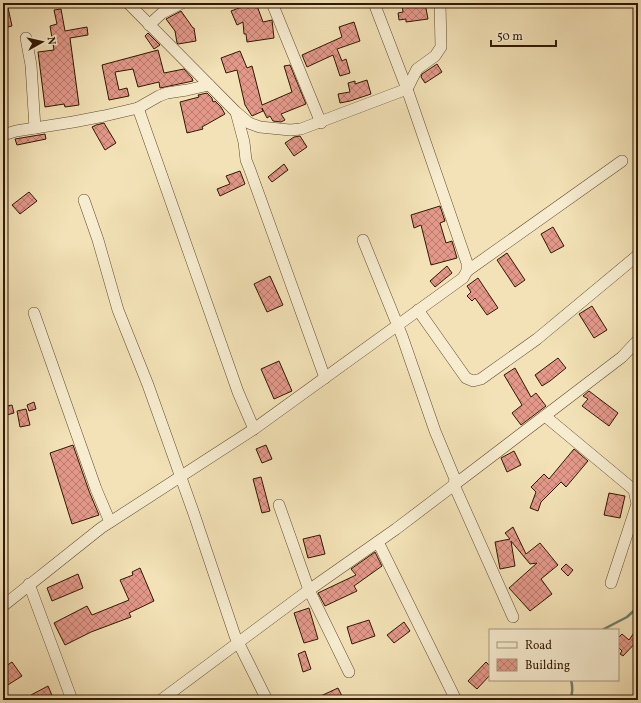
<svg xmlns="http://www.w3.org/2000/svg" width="641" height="703" font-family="Vollkorn,serif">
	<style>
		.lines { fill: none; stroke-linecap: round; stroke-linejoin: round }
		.stream { stroke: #707c68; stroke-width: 2.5 }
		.building { fill: url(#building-cross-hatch); stroke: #301800 }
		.minor-casing { stroke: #614a2e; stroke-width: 12 }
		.minor { stroke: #f7ecd0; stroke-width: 11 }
	</style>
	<defs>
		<pattern id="building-cross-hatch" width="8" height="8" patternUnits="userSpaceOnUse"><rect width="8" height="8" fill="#e3988a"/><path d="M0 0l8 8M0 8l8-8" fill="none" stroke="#b87b6e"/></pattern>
	</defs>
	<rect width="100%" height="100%" fill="#f3e2b7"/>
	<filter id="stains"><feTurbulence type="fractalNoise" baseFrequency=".005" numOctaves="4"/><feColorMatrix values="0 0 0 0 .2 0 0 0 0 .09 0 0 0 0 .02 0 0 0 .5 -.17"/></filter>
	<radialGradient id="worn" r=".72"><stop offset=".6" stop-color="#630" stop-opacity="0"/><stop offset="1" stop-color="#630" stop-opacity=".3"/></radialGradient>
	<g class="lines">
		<g class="stream">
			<polyline points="602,630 627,617 638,607"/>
			<path d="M570,700C573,693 573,687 571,680"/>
		</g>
	</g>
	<g class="building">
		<polygon points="3,3 7,3 12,26 3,28"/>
		<polygon points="252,3 256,3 263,22 272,20 274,38 247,42 246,34 244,34 243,22 237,25 231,11"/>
		<polygon points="408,3 425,3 428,19 406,22 406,19 399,20 398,13 403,12 402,4"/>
		<polygon points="61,9 65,31 87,27 88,35 70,38 79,105 65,107 64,104 45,107 38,52 54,50 50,26 57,24 54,10"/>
		<polygon points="181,11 193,28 194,28 196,41 178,44 177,43 175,31 166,19"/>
		<polygon points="354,22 360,41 337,49 342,61 346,59 350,73 340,76 333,55 307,67 302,55 342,37 339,27"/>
		<polygon points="148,33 160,45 154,49 145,36"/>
		<polygon points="158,50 164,73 184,69 192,78 193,81 160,88 159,82 138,87 133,69 115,72 119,90 127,88 129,96 109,100 102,65"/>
		<polygon points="240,51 247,68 252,66 262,105 292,92 284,66 290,65 306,104 281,114 285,120 281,122 273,121 270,116 267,118 262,108 263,111 252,116 245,105 237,70 226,73 221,58"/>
		<polygon points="437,64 442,72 425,83 421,77 422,74"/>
		<polygon points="367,80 371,94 350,101 340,103 338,94 350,92 348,83 355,81 355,84"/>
		<polygon points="207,93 212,98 213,102 215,101 221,107 225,114 202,127 203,129 187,133 180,102 199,97 198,95"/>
		<polygon points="104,123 116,143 105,150 92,127 96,125"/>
		<polygon points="45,134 46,139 17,145 15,139"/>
		<polygon points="300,136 307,147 294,156 285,143 294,137"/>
		<polygon points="284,164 288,170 272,182 268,177"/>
		<polygon points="240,171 245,184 220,196 217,189 230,184 226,176"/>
		<polygon points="29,192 37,201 20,214 12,205"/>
		<polygon points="440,206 445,221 440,223 446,243 452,241 457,258 431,265 421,225 414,228 411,215"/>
		<polygon points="553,227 564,246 551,253 541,234"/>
		<polygon points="507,253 525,280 515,287 497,260"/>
		<polygon points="447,266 452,273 435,287 430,281"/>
		<polygon points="270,276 283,305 267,312 254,284"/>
		<polygon points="478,278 498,308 487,315 475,298 472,301 467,296 471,292 467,286"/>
		<polygon points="592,306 607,330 594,338 579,314"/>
		<polygon points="558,358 566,368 550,381 542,386 535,375"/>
		<polygon points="279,361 292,391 274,399 261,369"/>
		<polygon points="515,368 531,397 536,393 546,406 521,425 512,413 522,405 504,375"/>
		<polygon points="589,391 618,413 609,426 582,406 588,399 583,396"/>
		<polygon points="34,402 36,409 29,411 27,405"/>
		<polygon points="12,405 14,413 3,416 3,407"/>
		<polygon points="26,409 30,425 20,427 17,411"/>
		<polygon points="73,445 89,491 99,515 72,524 50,453"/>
		<polygon points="266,445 272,459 262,463 256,449"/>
		<polygon points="574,449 588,461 566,487 561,482 541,502 538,511 530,508 536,492 531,487 544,474 549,479"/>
		<polygon points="514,451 521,465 507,472 501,458"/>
		<polygon points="261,477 270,511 262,513 253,479"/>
		<polygon points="609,493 625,496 620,518 604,515"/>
		<polygon points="513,527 526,554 540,543 558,565 541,579 552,594 530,611 509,588 537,563 530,564 511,541 515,566 500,569 495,542 510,539 505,533"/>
		<polygon points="320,535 325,554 308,558 303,539"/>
		<polygon points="375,552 382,566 354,586 357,591 325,606 318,593 356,575 351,569"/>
		<polygon points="566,564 573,570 568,576 561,569"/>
		<polygon points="140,568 154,601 129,613 131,617 91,632 65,645 54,623 87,606 92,615 129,600 120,580 133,575 132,572"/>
		<polygon points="78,574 83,588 52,601 47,588"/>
		<polygon points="309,608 318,639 304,643 294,613"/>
		<polygon points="369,620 375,636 352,644 347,627"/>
		<polygon points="404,622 410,631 394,643 387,635"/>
		<polygon points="638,627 638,640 623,656 620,654 622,651 618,647 618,638 622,634 629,640"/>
		<polygon points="305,651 311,669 303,672 298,654"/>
		<polygon points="12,662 22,676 3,688 3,668"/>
		<polygon points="486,662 490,666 490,675 477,689 468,681"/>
		<polygon points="48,686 54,700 34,700 31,695"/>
		<polygon points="338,688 344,700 312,700"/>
	</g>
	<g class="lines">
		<defs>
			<g id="minor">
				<polyline points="128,3 236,112 249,123 260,127 290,130 301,129 407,89 417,69 435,56 441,47 440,3"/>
				<polyline points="272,3 321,123"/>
				<polyline points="149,25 162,13 182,3"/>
				<polyline points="26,38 31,65 35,128"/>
				<polyline points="138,108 238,392 254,429"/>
				<polyline points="236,112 244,142 246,160 250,170 325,378"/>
				<polyline points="3,135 16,131 73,122 104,116 138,108 159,96 167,93 187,90 209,85"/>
				<polyline points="84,200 98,240 118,310 148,385 194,514 235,636 267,700"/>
				<polyline points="467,271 622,161"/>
				<polyline points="418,310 466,378 473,381 481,379 537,339 638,255"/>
				<polyline points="34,313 96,489 110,522"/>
				<polyline points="545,416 634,490 637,504 611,583"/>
				<polyline points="279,505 309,590 349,672"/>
				<polyline points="378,542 456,700"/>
				<polyline points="29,584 72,700"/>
				<polyline points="3,606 101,528 254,429 463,278 467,271 467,263 407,89 374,3"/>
				<polyline points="513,617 454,485 622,357 638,340"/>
				<polyline points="161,700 309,590 396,529 454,485 455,479 435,431 402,336 363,240"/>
			</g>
		</defs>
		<use href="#minor" class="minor-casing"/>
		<use href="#minor" class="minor"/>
	</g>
	<rect width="641" height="703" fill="none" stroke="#f3e2b7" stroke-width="16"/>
	<rect x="4" y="4" width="633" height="695" fill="none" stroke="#301800" stroke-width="2"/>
	<rect x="8" y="8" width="625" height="687" fill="none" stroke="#301800"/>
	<rect x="489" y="629" width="130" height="52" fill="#f7ecd0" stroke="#a7977d"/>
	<rect x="497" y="642" width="20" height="6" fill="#f7ecd0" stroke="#a7977d"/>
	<text x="525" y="649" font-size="12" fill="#301800">Road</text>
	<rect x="497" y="659" width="20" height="12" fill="url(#building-cross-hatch)" stroke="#a7977d"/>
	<text x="525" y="669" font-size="12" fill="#301800">Building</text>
	<g transform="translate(42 42) rotate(82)" stroke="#f7ecd0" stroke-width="3" paint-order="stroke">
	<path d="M0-3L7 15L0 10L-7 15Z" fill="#301800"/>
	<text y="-6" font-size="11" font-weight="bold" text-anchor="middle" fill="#301800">N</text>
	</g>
	<path d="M491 40v6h65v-6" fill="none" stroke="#301800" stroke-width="2"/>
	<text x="497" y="40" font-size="12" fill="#301800" stroke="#f7ecd0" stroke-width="3" paint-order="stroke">50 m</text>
	<rect width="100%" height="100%" filter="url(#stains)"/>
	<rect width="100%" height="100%" fill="url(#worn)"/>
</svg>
